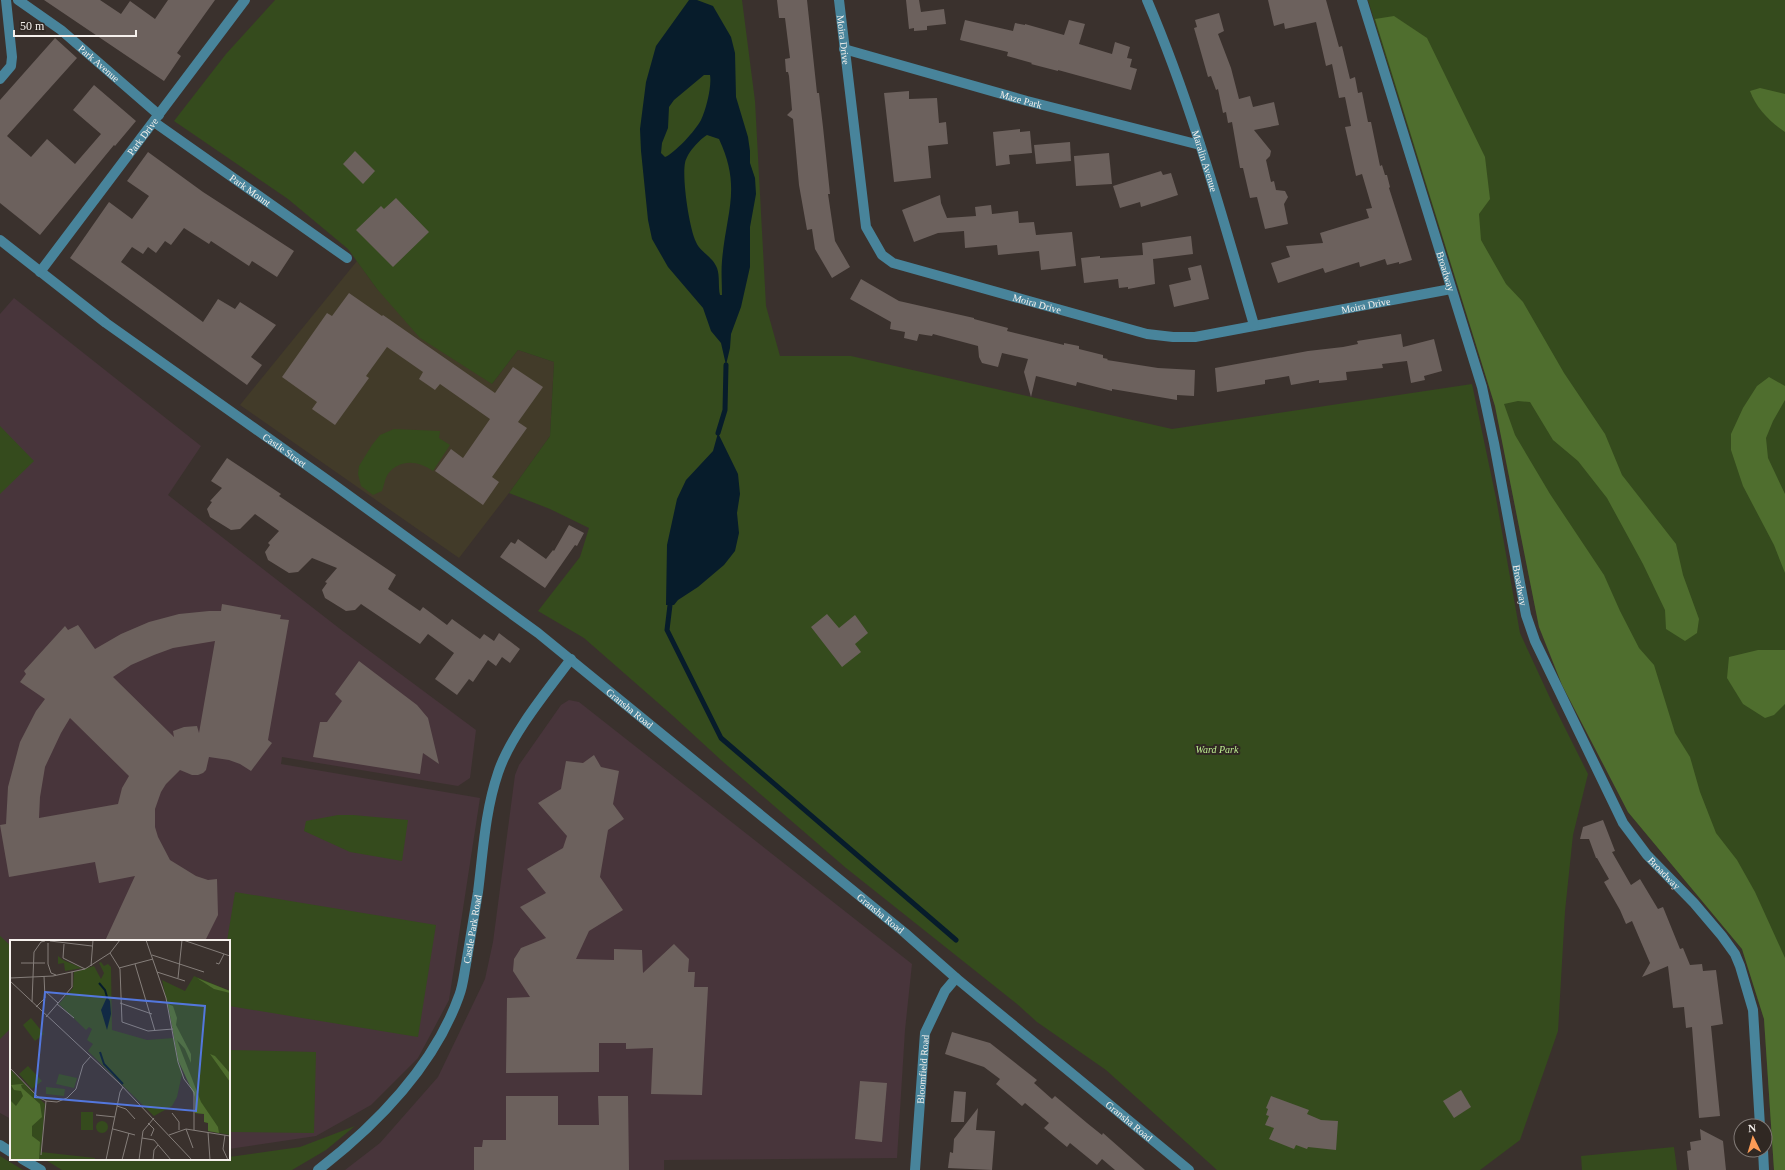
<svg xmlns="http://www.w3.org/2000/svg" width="1785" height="1170" font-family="Georgia,serif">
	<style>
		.education { fill: #48353b }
		.medical { fill: #423b29 }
		.green { fill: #354b1d }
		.forest { fill: #4f6e2e }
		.water { fill: #071c2b; fill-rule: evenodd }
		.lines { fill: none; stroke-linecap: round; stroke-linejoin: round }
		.stream { stroke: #071c2b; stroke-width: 5 }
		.building { fill: #6c615d; fill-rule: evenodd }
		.minor { stroke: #48849b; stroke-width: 10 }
		.labels { text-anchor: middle; stroke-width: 4; stroke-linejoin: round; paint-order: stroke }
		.street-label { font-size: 10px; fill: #f6f1ed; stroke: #302823 }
		.park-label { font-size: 10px; font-style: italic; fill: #bfee92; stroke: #302823 }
		.inset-river { fill: none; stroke: #071c2b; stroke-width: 2 }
		.inset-road { fill: none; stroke: #857e7a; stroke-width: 1 }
		.view { fill: #5377dd; fill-opacity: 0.15; stroke: #5377dd; stroke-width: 2 }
		.inset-edge { fill: none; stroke: #f6f1ed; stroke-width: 2 }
	</style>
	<rect width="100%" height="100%" fill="#3a312d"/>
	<g class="education">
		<polygon points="14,298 201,446 168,495 344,632 476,730 470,778 458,786 282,757 281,764 480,798 449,1000 418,1058 371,1105 316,1136 229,1149 229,941 11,941 11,1119 0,1113 0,314"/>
		<polygon points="569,700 579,702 912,964 905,1030 897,1158 664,1160 664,1170 345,1170 380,1143 438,1077 485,979 493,942 515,775 519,765 561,705"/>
	</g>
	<polygon class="medical" points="357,261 377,289 492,384 518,350 554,362 550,436 509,493 459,558 240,405"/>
	<g class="green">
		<polygon points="275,0 742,0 755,101 766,306 780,356 851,356 1172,429 1472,384 1496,498 1520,633 1550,698 1588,774 1573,835 1565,911 1558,1031 1520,1140 1480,1170 1217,1170 1106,1070 1037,1022 1017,1004 846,868 721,760 672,715 584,638 538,611 580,557 589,528 550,509 509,493 550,436 554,362 518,350 492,384 420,338 377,289 348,249 288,199 174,121 226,54"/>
		<polygon points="1368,0 1785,0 1785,1170 1774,1170 1764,1019 1742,949 1628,812 1539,627 1495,406"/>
		<polygon points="0,426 34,461 0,494"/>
		<path d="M394,429L440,431L439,438L450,445L433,471C419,461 400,458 388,474C385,478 384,486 382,491L373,495L361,486L358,474L359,466L372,445L380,435Z"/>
		<polygon points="338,815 353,815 408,820 402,861 350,852 304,831 306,821"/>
		<polygon points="235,892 436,925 418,1037 229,1006 229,941 227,941"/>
		<polygon points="0,936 11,946 11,1028 0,1039"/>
		<polygon points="229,1050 316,1052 314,1133 229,1132"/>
		<polygon points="355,1126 326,1150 292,1170 62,1170 44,1159 229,1159 229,1157 300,1147"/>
		<polygon points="1674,1147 1677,1170 1582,1170 1581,1156"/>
		<polygon points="0,1156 23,1170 0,1170"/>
	</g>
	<g class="forest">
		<polygon points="1394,16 1427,38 1485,157 1490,199 1479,214 1481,240 1506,284 1523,302 1564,373 1605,434 1622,475 1676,544 1683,575 1699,619 1697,633 1685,641 1666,629 1665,610 1643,564 1607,498 1578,461 1553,440 1530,402 1518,401 1504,404 1515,435 1550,494 1604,575 1620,611 1639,648 1654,665 1675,733 1690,757 1700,792 1716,833 1737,860 1755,892 1785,958 1785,1170 1774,1170 1764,1019 1742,949 1628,812 1562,685 1539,627 1495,406 1375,19"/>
		<path d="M1760,88L1785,94V132C1770,122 1756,108 1750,91Z"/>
		<polygon points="1769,377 1785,386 1785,400 1773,421 1766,438 1768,458 1785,494 1785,573 1774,545 1743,486 1731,450 1731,434 1743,408 1757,386"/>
		<polygon points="1758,650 1785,650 1785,704 1774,715 1765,718 1743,704 1727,678 1729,657"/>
	</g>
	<g class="water">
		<path d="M689,0H697L713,6L731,37L735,53L736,97L748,137L750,151V163L755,178L756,194L750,227V267L741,307L731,334L730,348L726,365L721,343L711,331L703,308L668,267L652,239L648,220L641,151L640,129L646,82L656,46ZM704,75H710C712,86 706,110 701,120C696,130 674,154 665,157L661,153L662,143L668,128L669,107L674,100ZM707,135L719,139C742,188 726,212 722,261C721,272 722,283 722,295H720C718,287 720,276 717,268C713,257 700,252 696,242C689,227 682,179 685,163C687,153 699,140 707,135Z"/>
		<polygon points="718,433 738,474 740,494 737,513 739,533 735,551 724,565 698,587 678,600 674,605 666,605 667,545 677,499 686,480 713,451"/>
	</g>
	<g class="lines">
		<g class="stream">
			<polyline points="718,433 725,410 726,365"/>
			<polyline points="670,605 667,630 721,738 956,940"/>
		</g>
	</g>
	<g class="building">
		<polygon points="44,0 100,0 121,14 130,1 155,19 168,0 215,0 177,53 181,56 164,81"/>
		<polygon points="777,0 807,0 817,93 819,93 823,127 830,194 828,194 835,241 850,267 832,278 815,249 812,229 807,230 799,185 793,119 787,115 792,110 789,76 788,72 786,72 785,59 790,58 785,18 779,18"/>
		<polygon points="906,0 919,0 921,12 944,9 946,24 927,26 927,30 914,31 914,28 909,29"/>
		<polygon points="1268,0 1326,0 1339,47 1342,46 1350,79 1355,77 1358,93 1362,92 1368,122 1371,122 1380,166 1382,165 1385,175 1387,175 1390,187 1389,188 1412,260 1399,264 1399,262 1387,265 1385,259 1360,267 1359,262 1325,273 1323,268 1278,283 1271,263 1290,257 1286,246 1323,243 1320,233 1369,218 1366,209 1372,208 1362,174 1356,176 1345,127 1351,126 1345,97 1339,98 1332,64 1326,66 1316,22 1285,29 1284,23 1274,26"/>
		<polygon points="1219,13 1224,31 1218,34 1231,68 1239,99 1250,96 1253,107 1274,102 1279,125 1254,130 1271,151 1270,156 1266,160 1271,182 1274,181 1276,190 1285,191 1288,197 1284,204 1288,224 1265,229 1257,197 1250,198 1243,168 1240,168 1232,122 1228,123 1226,112 1223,113 1218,89 1216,90 1211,76 1208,77 1194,28 1197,27 1195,20"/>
		<polygon points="965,20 1013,31 1015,23 1025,25 1025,24 1064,35 1069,20 1085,24 1079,44 1112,54 1115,42 1130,47 1127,58 1132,59 1130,67 1137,69 1131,90 1058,70 1058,71 1031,64 1032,63 1007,56 1008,52 960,40"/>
		<polygon points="55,38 77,58 7,136 31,157 47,139 75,164 101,134 73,110 94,85 136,121 115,146 114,145 40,235 0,203 0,100"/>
		<polygon points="909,91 909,99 937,98 939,123 946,122 948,144 928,146 931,178 894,182 884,93"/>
		<polygon points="1020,129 1020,132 1030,131 1032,153 1009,155 1010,164 996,166 993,132"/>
		<polygon points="1070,142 1071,161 1036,164 1034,145"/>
		<polygon points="355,151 375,171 363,184 343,164"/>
		<polygon points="148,152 203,192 294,251 277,277 252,261 249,266 211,241 209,244 184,228 171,245 165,241 156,253 148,247 143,254 132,247 121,262 203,322 218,299 235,309 240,302 276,325 251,357 262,365 247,385 70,258 109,202 132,219 149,196 127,181"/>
		<polygon points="1109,153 1112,184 1076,186 1074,156"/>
		<polygon points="1161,171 1163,175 1171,173 1178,195 1141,207 1140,202 1120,208 1113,186"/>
		<polygon points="940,195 941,203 947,218 976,216 975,207 991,205 992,214 1018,211 1019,223 1034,222 1036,235 1072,232 1076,266 1041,270 1039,251 998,255 997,245 965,248 964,231 938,233 914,242 902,210"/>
		<polygon points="396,198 429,232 393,267 356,230 381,206 384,209"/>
		<polygon points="1191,236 1193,254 1153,259 1155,284 1128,289 1128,287 1119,288 1118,279 1084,283 1081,258 1100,256 1100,258 1143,255 1142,243"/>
		<polygon points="1201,265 1209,299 1174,307 1169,285 1191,280 1188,268"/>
		<polygon points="861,279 899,301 974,318 974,319 1008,328 1007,331 1064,345 1064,343 1079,346 1079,349 1103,355 1103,358 1108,359 1107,360 1158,368 1195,370 1194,396 1177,395 1177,400 1112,389 1112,391 1077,382 1076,386 1036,376 1031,397 1024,372 1028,359 1002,353 998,367 982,363 979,357 978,346 933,334 932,336 919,334 917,341 904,338 905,332 890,329 891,322 850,299"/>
		<polygon points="349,293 382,316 383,315 495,393 513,367 543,387 518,422 527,428 492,477 499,482 483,505 435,471 451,449 463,458 490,419 440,384 435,390 419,379 423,372 387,347 366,376 369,378 335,425 312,409 317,402 282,377 327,313 332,316"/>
		<polygon points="1401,334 1403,347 1434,339 1442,371 1424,376 1425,380 1411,383 1407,361 1382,364 1383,368 1346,372 1347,380 1319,383 1319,380 1291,385 1289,376 1265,380 1265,384 1217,392 1215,368 1308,351 1343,347 1358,344 1357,341"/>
		<polygon points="227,458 281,494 279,496 396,575 388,589 420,611 423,607 447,625 452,619 480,639 484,634 494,641 499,633 520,649 510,663 502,657 496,666 488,660 473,682 469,679 457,695 435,679 454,653 428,634 420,644 361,604 355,610 346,611 325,598 322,590 327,583 325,582 337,568 312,558 298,572 289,573 268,560 265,552 270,545 268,543 279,531 255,514 240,529 231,530 210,517 207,509 212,502 210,501 222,488 211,481"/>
		<polygon points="569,525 584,533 577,546 575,545 545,588 500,557 511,542 515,544 518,539 546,559 553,550 554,551"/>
		<path d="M222,604L281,615L280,619L289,620L268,740L272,743L251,771L240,764L229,760L209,757L206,770L203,773L198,775H192L180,770L166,784L161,792L155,809V827L158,837L170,860L196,876L208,880L217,879L218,915L205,941H105L135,876L99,883L95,862L9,877L0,825L6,824L8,787L20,742L36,711L45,699L20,682L26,674L24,671L65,626L68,630L78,625L95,649L121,634L149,622L179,614L209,611H221ZM215,641L199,733L197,726L184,727L173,731L174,737L113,677L131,665L154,655L173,648ZM70,718L129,776L122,788L118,804L39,818L40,797L45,767L61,733Z"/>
		<polygon points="827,614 839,628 855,615 868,633 855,644 861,652 842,667 811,627"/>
		<polygon points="359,661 417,705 428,718 439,764 423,753 420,774 313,757 320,722 327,722 342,701 335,694"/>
		<polygon points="594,755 601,767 619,771 613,804 624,819 608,830 600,877 623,910 589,931 576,959 614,960 614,949 642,950 643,973 674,944 689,959 688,972 695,972 694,987 708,987 702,1095 651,1094 653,1048 626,1049 626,1043 599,1043 599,1072 506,1073 507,998 530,997 513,971 514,959 521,948 546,938 520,907 546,893 527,869 563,848 567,836 538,803 561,789 566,761 583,763"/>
		<polygon points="1603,820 1615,851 1612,852 1631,885 1640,879 1658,909 1663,907 1680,949 1683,948 1690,965 1702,964 1703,971 1716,970 1723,1024 1711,1026 1720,1116 1699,1118 1692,1027 1686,1028 1684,1007 1673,1008 1668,966 1642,977 1650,963 1632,921 1626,924 1620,910 1604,882 1609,879 1597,858 1596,858 1589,839 1580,839 1583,827"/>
		<polygon points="952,1032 990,1043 1037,1080 1034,1083 1052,1099 1055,1096 1087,1123 1102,1135 1103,1133 1145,1170 1115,1170 1102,1159 1097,1165 1070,1143 1067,1147 1044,1128 1049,1123 1025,1103 1022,1106 996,1084 1000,1079 984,1067 945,1054"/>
		<polygon points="860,1081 887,1083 882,1142 855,1139"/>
		<polygon points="1461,1090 1471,1107 1454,1118 1443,1101"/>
		<polygon points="954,1091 966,1092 964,1122 951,1122"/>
		<polygon points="506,1096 558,1096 558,1125 599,1125 598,1096 628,1096 629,1170 474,1170 474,1147 482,1147 483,1140 506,1140"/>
		<polygon points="1271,1096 1309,1110 1307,1114 1321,1120 1338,1121 1336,1150 1308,1147 1307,1149 1296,1145 1294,1149 1269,1139 1274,1128 1265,1125 1269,1116 1266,1115 1268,1109 1266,1108"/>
		<polygon points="978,1108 976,1130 995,1131 992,1170 948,1168 950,1152 953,1153 954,1139"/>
		<polygon points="1700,1129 1723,1141 1726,1170 1689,1170 1687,1151 1691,1150 1690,1142 1701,1140"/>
	</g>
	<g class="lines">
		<g class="minor">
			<path id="s1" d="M18,0L61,30L159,115"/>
			<path id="s2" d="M839,0L866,227L882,255L893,263L1147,334L1173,337H1195L1451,289"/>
			<path id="s3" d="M1147,0C1192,105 1222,216 1254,325"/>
			<path id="s4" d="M1362,0L1482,387L1494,443L1526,615L1535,641L1623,823L1647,855L1694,903L1722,936L1735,954L1740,966L1753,1010L1760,1126"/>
			<path id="s5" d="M844,49L1027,101L1200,145"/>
			<polyline points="0,79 11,66 12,57 6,0"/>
			<path id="s6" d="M154,122L347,258"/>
			<path id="s7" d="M0,240L106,323L333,484L538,633L905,933L956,978L1189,1170"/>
			<path id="s8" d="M40,272L245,0"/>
			<polyline points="0,1145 11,1152"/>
			<polyline points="1763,1150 1764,1170"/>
			<polyline points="22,1159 41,1170"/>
			<path id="s9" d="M318,1170C375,1126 434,1066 459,996C463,986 464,974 466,964C470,940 474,916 478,892C483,853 485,811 498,773C510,736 547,691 571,659"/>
			<path id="s10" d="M915,1170L925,1033L945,991L956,978"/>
		</g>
	</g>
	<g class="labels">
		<g class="street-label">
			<text dy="4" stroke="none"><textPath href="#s2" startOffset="40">Moira Drive</textPath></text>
			<text dy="4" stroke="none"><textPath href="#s1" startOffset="103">Park Avenue</textPath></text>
			<text dy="4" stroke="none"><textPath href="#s5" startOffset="184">Maze Park</textPath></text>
			<text dy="4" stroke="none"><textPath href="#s8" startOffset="170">Park Drive</textPath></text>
			<text dy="4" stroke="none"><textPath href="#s3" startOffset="171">Maralin Avenue</textPath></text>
			<text dy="4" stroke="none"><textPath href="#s6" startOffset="118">Park Mount</textPath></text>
			<text dy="4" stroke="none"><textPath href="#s4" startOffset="284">Broadway</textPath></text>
			<text dy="4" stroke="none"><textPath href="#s2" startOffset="424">Moira Drive</textPath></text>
			<text dy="4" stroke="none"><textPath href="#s2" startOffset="760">Moira Drive</textPath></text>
			<text dy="4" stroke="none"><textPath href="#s7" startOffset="354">Castle Street</textPath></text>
			<text dy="4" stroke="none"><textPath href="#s4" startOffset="607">Broadway</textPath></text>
			<text dy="4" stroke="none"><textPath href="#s7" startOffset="785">Gransha Road</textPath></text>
			<text dy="4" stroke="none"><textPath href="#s4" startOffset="932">Broadway</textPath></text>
			<text dy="4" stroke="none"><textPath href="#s7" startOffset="1109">Gransha Road</textPath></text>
			<text dy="4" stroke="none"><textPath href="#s9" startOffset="295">Castle Park Road</textPath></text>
			<text dy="4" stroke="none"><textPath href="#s10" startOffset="101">Bloomfield Road</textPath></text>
			<text dy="4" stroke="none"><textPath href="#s7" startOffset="1433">Gransha Road</textPath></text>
		</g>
		<g class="park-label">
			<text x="1217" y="753">Ward Park</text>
		</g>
	</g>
	<g transform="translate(10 940)">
		<rect width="220" height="220" fill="#3a312d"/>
		<path d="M48,16L53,20L72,28L55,31L54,23L48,24ZM91,22L94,26L98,24L101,27L102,90L137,100L164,98L172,134L167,157L162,166L144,176L78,111L83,104L77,100L82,89L79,87L76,90L49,64L63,48L64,32L84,26L91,39L94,33L89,23ZM184,36L220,51V195L198,191V183L194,182V174L185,173V157L166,102L152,40L175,51ZM21,78L34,94L25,101L13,85ZM18,126L32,141L22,149L9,134ZM0,129L35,164L31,212L85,218V220H0ZM49,134L67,138L64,148L46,144ZM36,147L55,149L54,156L36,154ZM71,172H83V190H71ZM86 187a6 6 0 1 1 12 0a6 6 0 1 1-12 0Z" fill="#354b1d"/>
		<path d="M187,38L220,51V53L204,49ZM158,64L163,66L167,78L166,85L181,114V123L175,109L167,100L191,162L208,187L209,193L198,191V183L194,182V174L185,173V157L168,120ZM200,114L205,116L219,132L220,142ZM11,144L14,145H11L12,148L30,164L32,177L22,186V196L30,202L29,220H0V160L6,166L13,156L11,151L4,150L1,145Z" fill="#4f6e2e"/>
		<path d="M97,57L100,61L101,74L97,90L91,70Z" fill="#071c2b"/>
		<path class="inset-river" d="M89,43L95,50L97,57M90,112L94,124L113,144"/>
		<path class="inset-road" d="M136,0L156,58L168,122L174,139L184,152V190M173,0L220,16M40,1L82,6M38,3V24L41,33L46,35M54,4L53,18L75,29M100,13L110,29L112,82L138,91L163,89M142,15L194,32M11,23H35M206,23L209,24L214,14M125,24L145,91M81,26L83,0M109,28L143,19M147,32L175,41M0,38L43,36L75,29L100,13L110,0M168,38L172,0M0,41L109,143L182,220M35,51L48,63M22,62L24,12L31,2L35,1M110,63L142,74M47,64L64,78M26,67L35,58L34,36M36,77L62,47V32M0,128L28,157L36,161L47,162L57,158L66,149L73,125L81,116M107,166L116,169L125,179M162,173L169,182V190M86,175L105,177M138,183L144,189L141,196M103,189L125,195M176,189L183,208M198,192L200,220M159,195L176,189L220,196M215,195L213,209L218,220M132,198L144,200L161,220M31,215L36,161M96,220L110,152L113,147M112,220L119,193M129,220L133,191L144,178M143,220L144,210L148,205"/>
		<path class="view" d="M35,52L195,66L186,171L25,157Z"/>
		<rect width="220" height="220" class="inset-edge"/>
	</g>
	<g transform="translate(1753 1138) rotate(355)"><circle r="19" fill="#302823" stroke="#7f7874"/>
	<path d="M0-3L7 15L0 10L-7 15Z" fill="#fd9c56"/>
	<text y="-6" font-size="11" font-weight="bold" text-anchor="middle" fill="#f6f1ed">N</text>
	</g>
	<path d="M14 30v6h122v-6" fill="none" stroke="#f6f1ed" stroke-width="2"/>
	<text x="20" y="30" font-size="12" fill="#f6f1ed" stroke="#302823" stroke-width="3" paint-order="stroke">50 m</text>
</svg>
